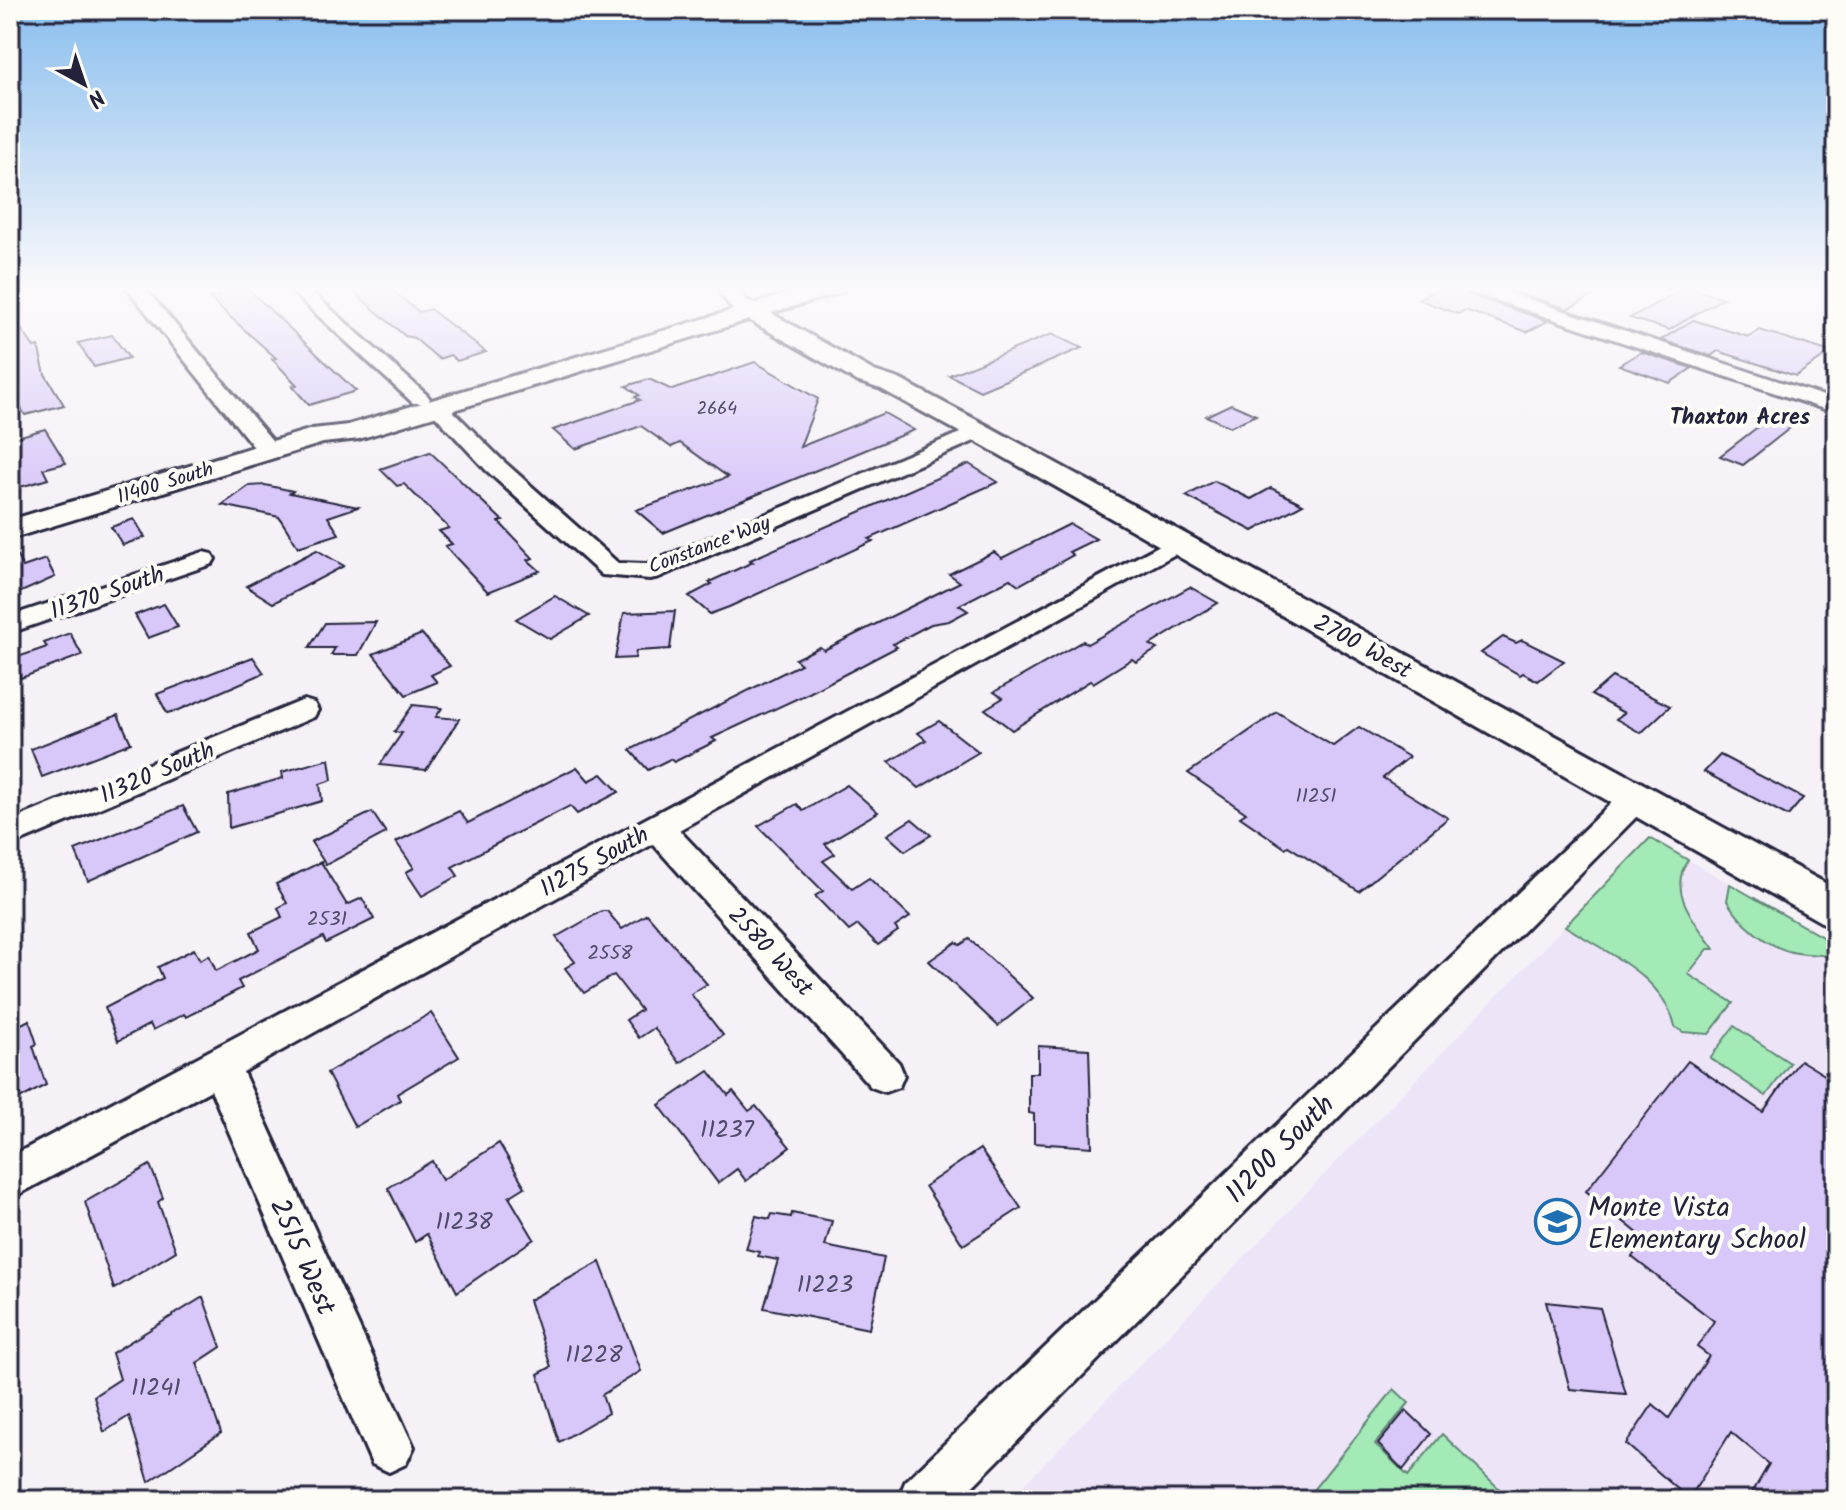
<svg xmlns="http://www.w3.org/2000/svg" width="1846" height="1510" font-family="Kalam,sans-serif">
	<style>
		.built { fill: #ede4f8 }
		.green { fill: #a3eab6; stroke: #628678; stroke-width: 2 }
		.building { fill: #d8c7f9; stroke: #22223b; stroke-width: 2 }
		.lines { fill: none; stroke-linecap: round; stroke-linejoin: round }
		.minor-casing { stroke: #22223b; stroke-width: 6 }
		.major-casing { stroke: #22223b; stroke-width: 6 }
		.minor { fill: #fdfcf7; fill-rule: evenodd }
		.major { fill: #fdfcf7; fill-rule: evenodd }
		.labels { text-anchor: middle; stroke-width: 8; stroke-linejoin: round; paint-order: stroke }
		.far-number-label { font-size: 18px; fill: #504b6a }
		.far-street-label { font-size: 20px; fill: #22223b; stroke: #fdfcf7 }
		.number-label { font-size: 20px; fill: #504b6a }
		.far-neighbourhood-label { font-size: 22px; font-weight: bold; fill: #22223b; stroke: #fdfcf7 }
		.street-label { font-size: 24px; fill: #22223b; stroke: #fdfcf7 }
		.near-number-label { font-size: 24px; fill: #504b6a }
		.near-street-label { font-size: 28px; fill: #22223b; stroke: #fdfcf7 }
		.near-poi-label { font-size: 28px; fill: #22223b; stroke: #fdfcf7; text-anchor: start }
	</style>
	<rect width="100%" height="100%" fill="#f6f1f7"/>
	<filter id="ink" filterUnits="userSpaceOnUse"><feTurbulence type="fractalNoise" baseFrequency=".0125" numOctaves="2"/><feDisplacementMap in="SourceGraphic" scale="16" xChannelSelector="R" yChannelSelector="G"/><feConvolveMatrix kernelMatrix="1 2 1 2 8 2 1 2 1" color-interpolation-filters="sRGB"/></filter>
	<g filter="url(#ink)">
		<polygon class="built" points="1650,838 1836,945 1836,1500 1009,1500"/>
		<g class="green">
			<path d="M1650,838L1688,860C1666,891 1696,923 1714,949H1708L1688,974L1733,1003L1709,1034L1683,1032L1675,1027C1664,976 1605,952 1565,926Z"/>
			<path d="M1730,884L1836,945V960C1822,952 1808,956 1792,952C1766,946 1740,923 1727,901Z"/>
			<polygon points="1734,1026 1790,1063 1766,1096 1710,1058"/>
			<polygon points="1394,1389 1409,1403 1375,1444 1408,1476 1442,1434 1511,1500 1305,1500"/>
		</g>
		<g class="building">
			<polygon points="210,287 246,287 356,391 309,405 292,386 297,385 272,359 276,358 209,298 219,296"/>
			<polygon points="348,287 388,287 419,312 430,309 486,352 457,361 450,355 439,359 414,338 405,336"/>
			<polygon points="1444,287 1462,287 1467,294 1548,321 1527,332 1465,310 1458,314 1417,299"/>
			<polygon points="1500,287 1573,287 1596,294 1568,309"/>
			<polygon points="1686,287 1723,298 1669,330 1630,318"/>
			<polygon points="10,313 34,347 38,346 45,374 64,405 25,415 10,389"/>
			<polygon points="1693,320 1749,337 1760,330 1831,352 1796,376 1718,351 1711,356 1661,340"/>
			<polygon points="1052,334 1082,348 980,391 949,375"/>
			<polygon points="112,335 129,358 94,367 78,343"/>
			<polygon points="1641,352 1692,368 1670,383 1619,365"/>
			<polygon points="755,362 818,399 800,447 884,413 914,430 663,533 636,510 728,477 680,443 671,447 641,426 575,449 553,430 640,400 635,397 639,395 626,386 649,379 672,390"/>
			<polygon points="1231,404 1256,415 1230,427 1206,416"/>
			<polygon points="1777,412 1800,420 1743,465 1720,456"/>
			<polygon points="45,429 66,463 43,469 48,479 10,490 10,439"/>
			<polygon points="430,452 503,521 499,522 533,558 528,560 540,571 488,592 445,546 452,544 439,531 449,528 404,484 397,486 380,469"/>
			<polygon points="969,464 998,482 869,539 873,541 729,607 710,614 689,596 712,584 709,582 753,562 750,560"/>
			<polygon points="1214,481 1251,499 1271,488 1303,504 1253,531 1186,496"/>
			<polygon points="265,485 293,491 290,493 358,507 328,517 339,534 298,547 279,517 222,505 249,486"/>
			<polygon points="134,519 145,537 123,545 111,527"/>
			<polygon points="1070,524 1096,539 1069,552 1073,555 1019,585 1010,579 959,605 968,611 949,621 931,624 893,644 897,647 809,693 712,738 716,741 674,762 670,759 648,770 630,750 801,664 795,659 820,647 824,650 960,582 949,574 994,552 1002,558"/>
			<polygon points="10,544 23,567 46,559 55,577 10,597"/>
			<polygon points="317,550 344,566 273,603 246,586"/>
			<polygon points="1190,587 1218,603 1150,645 1157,649 1136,662 1132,659 1093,683 1090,681 1012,730 985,709 1003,698 994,692 1083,641 1087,644"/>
			<polygon points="555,596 589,616 550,639 516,619"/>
			<polygon points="164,604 178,627 148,638 135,615"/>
			<polygon points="675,611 670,649 636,651 635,658 615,659 624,613"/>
			<polygon points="376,622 358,655 331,655 335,648 309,648 325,623"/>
			<polygon points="70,633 82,655 21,678 12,659 47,647 44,643"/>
			<polygon points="422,634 450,666 431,675 437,682 406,695 373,654"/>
			<polygon points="1503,637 1516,643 1522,640 1564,661 1538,681 1523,673 1520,675 1481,653"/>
			<polygon points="253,657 264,673 179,710 167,713 157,694"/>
			<polygon points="1612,677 1670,706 1641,733 1616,719 1624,713 1591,695"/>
			<polygon points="413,705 442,708 436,717 459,719 426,770 380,765 402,733 394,732"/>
			<polygon points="1277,712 1333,746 1359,727 1409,757 1383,778 1448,818 1359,891 1288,846 1285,848 1240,817 1246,813 1188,773"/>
			<polygon points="118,715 131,743 42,777 31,749"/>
			<polygon points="939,721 979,752 919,788 889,762 926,740 918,733"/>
			<polygon points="1720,755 1803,798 1788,816 1704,772"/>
			<polygon points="329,759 332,780 320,784 322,801 229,828 228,794 283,778 282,772"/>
			<polygon points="577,767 589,781 602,774 619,792 577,814 570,806 519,832 452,867 458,876 422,896 406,872 414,868 396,842 459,811 468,823"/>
			<polygon points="847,785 878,812 825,844 835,854 823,861 852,889 869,878 910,917 895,927 898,931 878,945 858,925 849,931 815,896 823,891 758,826 797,804 803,811"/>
			<polygon points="183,806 197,832 88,881 75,850"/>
			<polygon points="372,812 386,833 326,865 311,842"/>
			<polygon points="912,819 931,835 905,851 887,835"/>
			<polygon points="321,862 347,905 362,898 374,919 326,943 323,937 238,981 242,988 186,1017 184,1014 153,1030 150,1024 118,1041 105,1008 163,978 158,967 194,949 200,960 209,955 216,971 259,949 251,932 282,917 278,908 287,903 276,884"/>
			<polygon points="602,911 607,911 622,929 647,914 707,984 691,994 723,1035 680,1063 654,1028 639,1038 626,1020 641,1010 614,975 584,993 565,968 575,962 556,937"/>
			<polygon points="969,939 1033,998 998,1026 929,961 956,942 960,945"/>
			<polygon points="431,1013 459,1057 397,1094 400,1100 355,1127 327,1073"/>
			<polygon points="29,1020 37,1044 33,1046 46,1085 10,1104 10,1030"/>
			<polygon points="1038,1046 1089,1049 1092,1147 1034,1143 1034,1114 1029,1113 1029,1073 1038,1073"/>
			<polygon points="1800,1060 1836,1082 1836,1500 1748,1500 1769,1464 1731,1432 1689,1499 1626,1444 1653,1404 1669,1418 1709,1356 1697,1347 1714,1321 1632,1257 1645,1239 1586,1191 1688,1061 1763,1112"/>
			<polygon points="709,1071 728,1095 733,1091 749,1111 756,1106 790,1147 746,1181 737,1169 718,1183 659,1105"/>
			<polygon points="499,1143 525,1187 509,1197 534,1239 457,1292 427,1234 415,1242 388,1188 432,1161 442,1180"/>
			<polygon points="980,1149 1021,1208 963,1245 925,1186"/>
			<polygon points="150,1165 163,1198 158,1202 176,1251 114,1289 85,1202"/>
			<polygon points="792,1213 832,1221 825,1246 884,1258 869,1329 764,1308 778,1260 758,1256 759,1252 746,1249 756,1216 770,1219 772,1214 791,1217"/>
			<polygon points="600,1262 641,1371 602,1395 608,1413 559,1442 538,1374 551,1367 529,1300"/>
			<polygon points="203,1297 221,1347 197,1363 221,1433 149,1482 129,1416 104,1432 94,1396 120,1379 112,1353"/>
			<polygon points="1546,1302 1600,1308 1626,1394 1570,1389"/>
			<polygon points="1406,1410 1431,1434 1403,1470 1378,1444"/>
		</g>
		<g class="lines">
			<defs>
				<g id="minor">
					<polygon points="126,287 144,287 276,445 279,450 276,455 260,455"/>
					<polygon points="287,287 306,287 427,395 430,399 427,403 413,403"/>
					<polygon points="1465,287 1491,287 1836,400 1836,413 1468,291"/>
					<polygon points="438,401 445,403 502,460 618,563 647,564 972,428 986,428 990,432 986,436 659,577 650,579 602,575 486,470 431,411 428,407"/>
					<polygon points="1177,536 1186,538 1189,543 1186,548 679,830 899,1063 904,1075 899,1087 885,1092 871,1087 653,844 243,1072 406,1430 414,1447 406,1464 389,1472 372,1464 211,1090 10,1199 10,1157"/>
					<polygon points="203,552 212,554 215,559 212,564 10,633 10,616"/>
					<polygon points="304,700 314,703 318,710 314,717 10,846 10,821"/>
					<polygon points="1636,787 1647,790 1652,798 1647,806 959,1500 898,1500 905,1482 1625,790"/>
				</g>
				<polygon id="major" points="732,287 740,289 745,299 754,304 811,287 845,287 842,292 771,313 874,371 899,379 988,426 1836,889 1836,927 1821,922 970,438 881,389 856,381 749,320 359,439 323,443 10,539 10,520 312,429 348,425 733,310 721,294"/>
			</defs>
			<use href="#minor" class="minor-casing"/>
			<use href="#major" class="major-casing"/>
			<use href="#minor" class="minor"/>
			<use href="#major" class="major"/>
		</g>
	</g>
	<linearGradient id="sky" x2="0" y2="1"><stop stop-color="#89beee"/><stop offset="0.58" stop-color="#fbf9fb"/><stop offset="1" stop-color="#fbf9fb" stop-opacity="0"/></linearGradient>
	<rect width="1846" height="498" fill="url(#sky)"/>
	<defs>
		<symbol id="school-ring" viewBox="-11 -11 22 22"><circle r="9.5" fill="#fdfcf7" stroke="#1f6fb2" stroke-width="1.5"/><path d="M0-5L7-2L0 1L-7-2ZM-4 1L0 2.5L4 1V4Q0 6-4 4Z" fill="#1f6fb2"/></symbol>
	</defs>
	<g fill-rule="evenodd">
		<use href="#school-ring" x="1532" y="1196" width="51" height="51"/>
	</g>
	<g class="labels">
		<g class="far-number-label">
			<text x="717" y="414">2664</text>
		</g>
		<g class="far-street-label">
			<text transform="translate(165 482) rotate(-17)" y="7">11400 South</text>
			<text transform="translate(709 544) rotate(-21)" y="7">Constance Way</text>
		</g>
		<g class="number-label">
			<text x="1316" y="802">11251</text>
			<text x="327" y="925">2531</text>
			<text x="610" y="959">2558</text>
		</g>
		<g class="far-neighbourhood-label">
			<text x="1740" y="424">Thaxton Acres</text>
		</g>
		<g class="street-label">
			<text transform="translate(107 592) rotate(-19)" y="8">11370 South</text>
			<text transform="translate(1363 646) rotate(29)" y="8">2700 West</text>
			<text transform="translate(157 772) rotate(-23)" y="8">11320 South</text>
			<text transform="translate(594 861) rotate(-29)" y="8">11275 South</text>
			<text transform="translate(771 951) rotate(47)" y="8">2580 West</text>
		</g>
		<g class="near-number-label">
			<text x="727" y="1137">11237</text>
			<text x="464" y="1229">11238</text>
			<text x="825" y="1292">11223</text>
			<text x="594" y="1362">11228</text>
			<text x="156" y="1395">11241</text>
		</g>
		<g class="near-street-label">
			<text transform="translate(1279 1148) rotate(-45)" y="10">11200 South</text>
			<text transform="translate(304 1256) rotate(66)" y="10">2515 West</text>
		</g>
		<g class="near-poi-label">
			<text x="1588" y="1216">Monte Vista<tspan x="1588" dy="32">Elementary School</tspan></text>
		</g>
	</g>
	<rect width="1846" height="1510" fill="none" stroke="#fdfcf7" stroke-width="40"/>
	<rect x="20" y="20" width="1806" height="1470" fill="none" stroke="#22223b" stroke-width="3" filter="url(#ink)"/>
	<g transform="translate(84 84) rotate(140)" stroke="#fdfcf7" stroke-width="6" paint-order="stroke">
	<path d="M0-6L14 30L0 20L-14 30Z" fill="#22223b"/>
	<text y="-12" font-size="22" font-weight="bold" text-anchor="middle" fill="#22223b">N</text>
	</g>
</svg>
